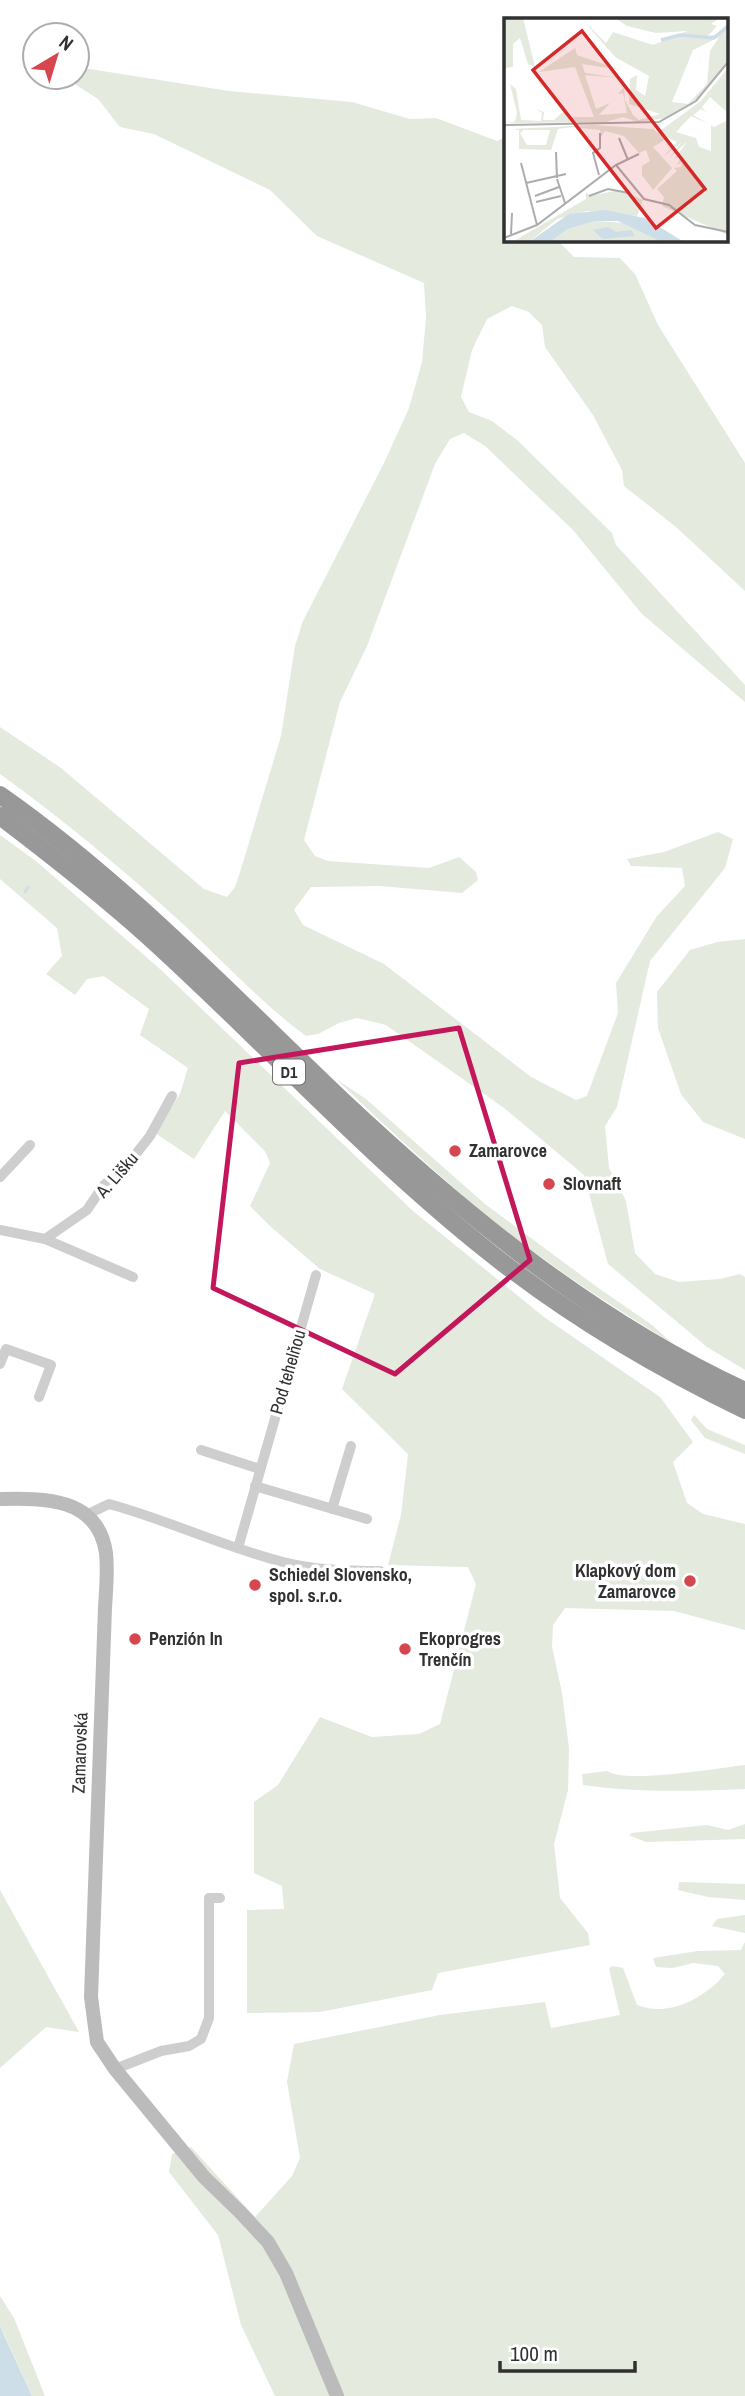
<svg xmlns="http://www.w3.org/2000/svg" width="745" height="2396" font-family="'Archivo Narrow',sans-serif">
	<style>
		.green { fill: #e4eade }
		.water { fill: #cddee8 }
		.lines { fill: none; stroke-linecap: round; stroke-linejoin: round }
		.stream { stroke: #cddee8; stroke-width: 2.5 }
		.minor { stroke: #cecece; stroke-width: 10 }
		.secondary { stroke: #bbb; stroke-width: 14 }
		.motorway { stroke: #989898; stroke-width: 18 }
		.marked { fill: none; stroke: #c2185b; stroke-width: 5; stroke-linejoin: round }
		.poi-dot { fill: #d6464f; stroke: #fff; stroke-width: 2.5 }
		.labels { text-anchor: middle; stroke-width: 7; stroke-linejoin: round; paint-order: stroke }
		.shield { fill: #fff; stroke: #6f6f6f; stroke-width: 2 }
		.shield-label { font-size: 16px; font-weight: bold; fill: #313131 }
		.poi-label { font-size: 18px; font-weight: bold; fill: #313131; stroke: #fff; text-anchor: start }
		.street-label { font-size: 18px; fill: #313131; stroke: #fff }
		.inset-river { fill: none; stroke: #cddee8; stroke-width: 3.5 }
		.inset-road { fill: none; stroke: #adadad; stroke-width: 2 }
		.view { fill: #d62828; fill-opacity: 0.15; stroke: #d62828; stroke-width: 3.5 }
		.inset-edge { fill: none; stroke: #313131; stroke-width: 3.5 }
	</style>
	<rect width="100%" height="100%" fill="#fff"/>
	<g class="green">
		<path d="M77,67L229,91L352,102L410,119L436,118L497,141L505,137V240H557L574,257L620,258L635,274L658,325L745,463V591L676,527L624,486L622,470L593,415L545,347L542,325L529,312L512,306L487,319L472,350L461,397L469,412L492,421L517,440L612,533L616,545L745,685V702L642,614L573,530L485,446L464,433L450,439L435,464L367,646L340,702L304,840L315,856L328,861L429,868L459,857L476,872L478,880L462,893L379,886L311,887L294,910L303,925L384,964L531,1077L576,1100L587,1096L618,1013L616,983L657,916L685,886L682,868L631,866L627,859L664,852L718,832L733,839L725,868L650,961L617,1107L605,1126L609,1168L626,1201L635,1253L655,1274L679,1282L720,1279L740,1274L745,1277V1370L707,1347L608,1264L584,1175L504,1108L386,1025L357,1018L339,1023L318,1034L306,1036C261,1003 224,962 183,924C125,871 64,820 0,774V727L61,768L204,889L227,897L235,887L241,869L281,736L295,646L303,621L385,461L409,408L422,362L426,318L424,283L317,236L270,190L154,134L120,127L98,99L64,77H77Z"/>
		<polygon points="0,835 36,861 160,969 413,1211 544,1317 660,1397 693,1442 673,1462 687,1503 703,1514 745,1524 745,1630 674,1611 565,1608 553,1625 552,1647 562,1693 569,1748 568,1790 554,1844 560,1898 588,1933 590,1945 438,1973 432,1990 320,2012 247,2013 247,1910 284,1909 282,1886 254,1873 254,1802 278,1785 320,1717 372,1737 419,1734 440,1724 476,1584 468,1567 388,1565 401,1515 408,1454 342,1389 375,1294 320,1269 271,1227 250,1206 270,1163 265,1151 225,1111 194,1159 155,1133 180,1094 188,1068 140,1035 149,1009 104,976 87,979 75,995 46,974 62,956 57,928 0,879"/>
		<polygon points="745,939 745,1139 703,1122 681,1094 658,1028 657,992 690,950 717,942"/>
		<path d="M336,1079L366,1099L485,1204L597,1287L652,1325L672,1343C601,1300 533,1255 470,1202C424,1162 380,1121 336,1079Z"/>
		<polygon points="694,1415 707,1429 745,1445 745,1454 705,1438 691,1420"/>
		<path d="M745,1765V1789C691,1791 637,1793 583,1785L582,1774L607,1771C626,1784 718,1768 745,1765Z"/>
		<polygon points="745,1824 745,1839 646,1842 629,1835 632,1833 707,1825 728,1830"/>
		<polygon points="679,1882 745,1884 745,1900 708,1897 678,1890"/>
		<polygon points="0,1890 79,2032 46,2027 0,2068"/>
		<polygon points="745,1915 745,1933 712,1926 717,1919"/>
		<path d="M745,1942V2396H275L241,2325L218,2235L169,2172L172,2154L191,2147L255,2217L292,2176L300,2158L287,2082L294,2044L440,2015L545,2002L551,2028L620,2015L609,1969L612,1966L623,1968L637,2005C668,2018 705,1998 725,1974L718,1966L693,1963L673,1968L656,1967L653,1958L698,1951L741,1950Z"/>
		<polygon points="0,2296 14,2318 45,2396 32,2396 0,2325"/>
	</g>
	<polygon class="water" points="0,2325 4,2335 32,2396 0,2396"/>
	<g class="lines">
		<polyline class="stream" points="25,892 28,887"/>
		<g class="minor">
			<polyline points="0,1177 30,1145"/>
			<polyline points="0,1230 45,1239 133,1277"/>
			<polyline points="45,1239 87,1210 103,1186 128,1164 150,1136 172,1096"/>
			<polyline points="0,1364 6,1349 51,1365 39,1397"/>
			<polyline points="201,1450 260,1469"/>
			<polyline points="255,1486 367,1519"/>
			<polyline points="332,1509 351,1446"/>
			<path d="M86,1515L109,1504C168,1520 224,1547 283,1562C316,1570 347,1571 380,1571"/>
			<polyline points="238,1548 316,1275"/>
			<polyline points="115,2069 161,2051 189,2046 201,2039 209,2018 209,1898 220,1898"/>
		</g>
		<path class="secondary" d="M0,1499C44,1498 98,1497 106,1553C108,1571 106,1590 105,1608L91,1997L97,2042L115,2069L204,2177L241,2213L268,2242L286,2273L337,2396"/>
		<g class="motorway">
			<path d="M0,795C127,884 235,999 347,1105C468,1218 594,1321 745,1391"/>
			<path d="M0,816C50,854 100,893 148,936C263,1040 367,1155 489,1252C568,1315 654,1366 745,1410"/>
		</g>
	</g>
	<path class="marked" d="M459,1028L530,1260L395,1374L213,1288L239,1063Z"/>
	<g class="poi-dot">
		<circle cx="455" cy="1151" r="7"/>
		<circle cx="549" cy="1184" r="7"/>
		<circle cx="690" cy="1581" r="7"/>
		<circle cx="255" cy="1585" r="7"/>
		<circle cx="135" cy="1639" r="7"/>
		<circle cx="405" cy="1649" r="7"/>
	</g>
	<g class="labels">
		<rect class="shield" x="273" y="1059.5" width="32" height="25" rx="5"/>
		<g class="shield-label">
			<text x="289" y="1078">D1</text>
		</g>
		<g class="poi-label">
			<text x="469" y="1157">Zamarovce</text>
			<text x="563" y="1190">Slovnaft</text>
			<text x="676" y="1577" text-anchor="end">Klapkový dom<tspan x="676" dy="21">Zamarovce</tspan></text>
			<text x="269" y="1581">Schiedel Slovensko,<tspan x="269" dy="21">spol. s.r.o.</tspan></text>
			<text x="149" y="1645">Penzión In</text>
			<text x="419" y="1645">Ekoprogres<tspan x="419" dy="21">Trenčín</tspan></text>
		</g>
		<g class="street-label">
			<text transform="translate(117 1175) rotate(-49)" y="6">A. Lišku</text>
			<text transform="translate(288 1372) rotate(-74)" y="6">Pod tehelňou</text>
			<text transform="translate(80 1753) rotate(-88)" y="6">Zamarovská</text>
		</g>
	</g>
	<g transform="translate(504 18)">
		<rect width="224" height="224" fill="#fff"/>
		<path d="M0,0H19L31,49L24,46L16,20L9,26V49L0,50ZM77,0L102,25L109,14L149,27L183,13L152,15L123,8L111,0H216L207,6L213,8L204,18L214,16L224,5V42L193,81L163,100L134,104L119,99L102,104L0,105L11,104L13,95L6,66L12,71L17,102L37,103L38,95L32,91L40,94L39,102H50L60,93L64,99H90L71,49L35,54L71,30L73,37L117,52L78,46L81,55L116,60L81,57L92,91L106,85L95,97L123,95L119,75L114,76L120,69L121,82L129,97L135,102L156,96L125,86L126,61L133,57L132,72L141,78L145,58L111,39ZM215,19L206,33L203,66L184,86L168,84L189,32ZM224,50V95L206,79L198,89L202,94L197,91L189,97L210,109L224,102V217L158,188L160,179L153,171L173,153L170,150L177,149L178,144L173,147L178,137L170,141L183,124L165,140L178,124L159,139L173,124L164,120L149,129L168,150L149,172L138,157V148L146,143L142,132L135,135L120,118L101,113L97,119L96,112L68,109L54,111L47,132L15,131V112L9,111L89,107L147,111L161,106L149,110L153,115L197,83ZM187,98L207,107V133L195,129L192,120L172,114ZM20,112H46L42,127H23L16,115ZM116,172L139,182L133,198L83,193L53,201L25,224H8L82,181V174L86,178ZM91,203L123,205L158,224H46L64,211Z" fill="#e4eade" fill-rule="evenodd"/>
		<path d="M101,192L141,200L180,224H158L114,203H91L64,211L46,224H25L65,196ZM104,209L112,214L127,212L131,218L99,221L89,212Z" fill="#cddee8"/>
		<path class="inset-river" d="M157,22L176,17L210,20L224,8"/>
		<path class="inset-road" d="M0,107L155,104L192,83L224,44M115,120L124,142M52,134L53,160M17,145L33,207M112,147L135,136M95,157L89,135L96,130V115M53,161L61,185M22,165L62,156M31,178L55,169M85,178L104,171L125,175M32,184L57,178M7,216L8,195M0,220L33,207L112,147L140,181L165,187L191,207L224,214"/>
		<path class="view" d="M78,13L201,171L152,210L29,52Z"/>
		<rect width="224" height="224" class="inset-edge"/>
	</g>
	<g transform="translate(56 56) rotate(38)"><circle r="33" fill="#ffffff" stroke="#adadad" stroke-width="2"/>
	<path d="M0-5L12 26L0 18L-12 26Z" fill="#d6464f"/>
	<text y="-10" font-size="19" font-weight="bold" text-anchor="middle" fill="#313131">N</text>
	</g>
	<path d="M500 2361v10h135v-10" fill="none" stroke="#313131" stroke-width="3.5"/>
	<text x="510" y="2361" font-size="21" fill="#313131" stroke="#ffffff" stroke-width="5" paint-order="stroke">100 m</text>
</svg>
